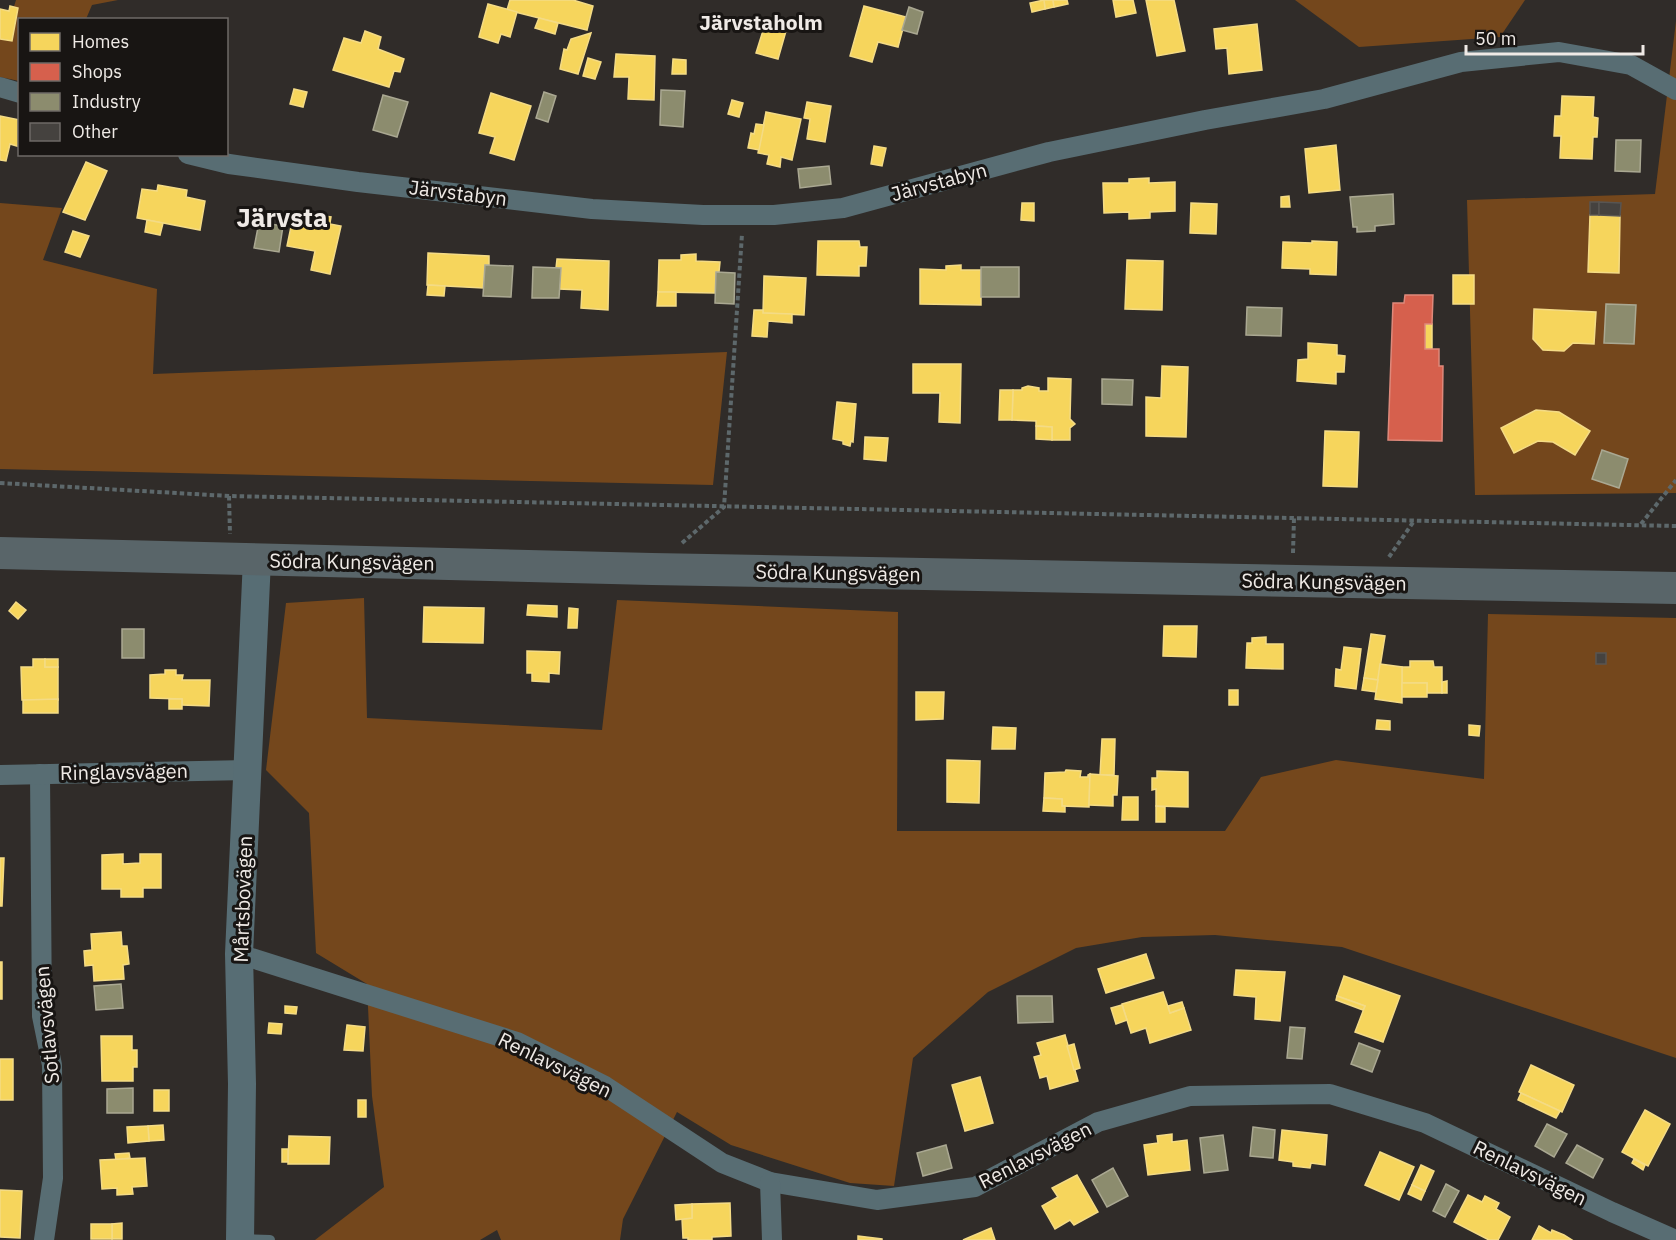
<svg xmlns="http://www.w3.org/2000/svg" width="1676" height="1240" font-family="'IBM Plex Sans',sans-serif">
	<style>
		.forest { fill: #74471c }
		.homes { fill: #f6d55c; stroke: #f4db85; stroke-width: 1.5 }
		.shops { fill: #d6604d; stroke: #de897b; stroke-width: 1.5 }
		.industry { fill: #8c8c6e; stroke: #aaa892; stroke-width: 1.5 }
		.building { fill: #45423f; stroke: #585552; stroke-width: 1.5 }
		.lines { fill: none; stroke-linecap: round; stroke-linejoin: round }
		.path { stroke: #5d686b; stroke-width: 4; stroke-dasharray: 4.5 3; stroke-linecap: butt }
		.lane { stroke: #586d73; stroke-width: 10 }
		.street { stroke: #586d73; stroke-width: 20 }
		.secondary { stroke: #576d74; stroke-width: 28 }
		.primary { stroke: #596569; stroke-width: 32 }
		.labels { text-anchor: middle; stroke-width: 6; stroke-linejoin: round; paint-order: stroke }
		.street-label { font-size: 20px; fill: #efeae6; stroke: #181513 }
		.neighbourhood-label { font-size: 21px; font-weight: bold; fill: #efeae6; stroke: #181513 }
		.district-label { font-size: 26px; font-weight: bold; fill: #efeae6; stroke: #181513 }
	</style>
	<rect width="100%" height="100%" fill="#302c29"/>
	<g class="forest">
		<polygon points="16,0 118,0 92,5 86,19 20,20 19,81 0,77 0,22 9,23"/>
		<polygon points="1295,0 1525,0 1500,37 1359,47"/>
		<polygon points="1676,21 1676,493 1475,495 1467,200 1655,194"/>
		<polygon points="0,203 62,208 43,260 157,289 153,374 727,352 713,485 0,469"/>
		<polygon points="364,598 367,718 602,730 617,600 898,612 897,831 1225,831 1261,777 1336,760 1484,779 1488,614 1676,618 1676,1058 1342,947 1215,935 1142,937 1076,948 988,992 913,1058 894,1186 850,1183 731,1145 677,1112 623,1219 620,1240 501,1240 497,1230 480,1240 315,1240 384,1187 372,1096 367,984 316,953 309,813 266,770 286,603"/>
	</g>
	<g class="homes">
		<polygon points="510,0 573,0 593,6 587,30 507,10"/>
		<polygon points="1044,0 1053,0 1054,7 1045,9"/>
		<polygon points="1044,0 1045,9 1032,12 1030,3"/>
		<polygon points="1053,0 1067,0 1068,4 1054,7"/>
		<polygon points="1113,0 1133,0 1136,13 1116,17"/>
		<polygon points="1146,0 1174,0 1185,51 1157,56"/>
		<polygon points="488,4 517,12 510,37 501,34 498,43 479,37"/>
		<polygon points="10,6 18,8 12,41 0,39 0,9 9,11"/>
		<polygon points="864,6 906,17 898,47 878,42 872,62 850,56"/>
		<polygon points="539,18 558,23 555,34 535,28"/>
		<polygon points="767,18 788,24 778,59 756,53"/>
		<polygon points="1257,24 1262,70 1229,74 1227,48 1216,49 1214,29"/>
		<polygon points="365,31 381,37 378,49 404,59 400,72 394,71 389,87 333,70 344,38 361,43"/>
		<polygon points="591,33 578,74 560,69 564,49 567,50 571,39"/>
		<polygon points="616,54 655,56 654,100 628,99 629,77 614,77"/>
		<polygon points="588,58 601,62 595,79 583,76"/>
		<polygon points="673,59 686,60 686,74 672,74"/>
		<polygon points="294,89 307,92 303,107 290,104"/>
		<polygon points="491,93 531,106 514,160 490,153 495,137 479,133"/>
		<polygon points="1562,96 1594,97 1593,117 1598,118 1597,137 1593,137 1592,159 1560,158 1561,136 1554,136 1555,116 1561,116"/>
		<polygon points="732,100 743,103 739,117 728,114"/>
		<polygon points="807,102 831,106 825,142 807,139 810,119 804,118"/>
		<polygon points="766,112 801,119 792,160 781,157 780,167 767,164 769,155 758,153"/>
		<polygon points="0,116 20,120 20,147 10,144 6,161 0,160"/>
		<polygon points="756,124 764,125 759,150 748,148 751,133 754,134"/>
		<polygon points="1336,145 1340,190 1309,193 1305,149"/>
		<polygon points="874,146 886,148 882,166 871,164"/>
		<polygon points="86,162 107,171 85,220 63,212"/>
		<polygon points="1149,178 1149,183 1175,182 1175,211 1150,212 1150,218 1129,219 1129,212 1104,213 1103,183 1129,183 1129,179"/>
		<polygon points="158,185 187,190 186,197 205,201 200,230 137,218 142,189 157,191"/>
		<polygon points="1289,196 1290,207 1281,207 1281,197"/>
		<polygon points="1022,203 1034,203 1034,221 1021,220"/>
		<polygon points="1191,203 1217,204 1216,234 1190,233"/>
		<polygon points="317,215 331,217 330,223 316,221"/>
		<polygon points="1590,215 1620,216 1619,273 1588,272"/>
		<polygon points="293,217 341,226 330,274 311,270 315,251 287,246"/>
		<polygon points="147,220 163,223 160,235 145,232"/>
		<polygon points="73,231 89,236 80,257 65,252"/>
		<polygon points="818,241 859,241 860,247 867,247 866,266 859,266 859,276 817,275"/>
		<polygon points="1312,241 1337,242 1336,275 1310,274 1310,269 1282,268 1283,242 1312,243"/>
		<polygon points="428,253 489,256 489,265 485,265 483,288 427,285"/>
		<polygon points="696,254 696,261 720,262 719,272 716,272 715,293 658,292 659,260 681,260 681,255"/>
		<polygon points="557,259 609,261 608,310 581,308 582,290 559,289 561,268 556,268"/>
		<polygon points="1127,260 1163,261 1162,310 1125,309"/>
		<polygon points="961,265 961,270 981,270 981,305 920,304 920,269 946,270 946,266"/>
		<rect x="1453" y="275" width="21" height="29"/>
		<polygon points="764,276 806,278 804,315 763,313"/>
		<polygon points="428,285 445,286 444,296 427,295"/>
		<polygon points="658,292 676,292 676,306 657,306"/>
		<polygon points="1534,309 1596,312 1594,344 1573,343 1564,351 1543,350 1533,339"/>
		<polygon points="754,310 763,310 763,313 792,314 792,323 768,321 767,337 752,336"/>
		<rect x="1425" y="324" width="7" height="25"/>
		<polygon points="1308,343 1337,345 1337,355 1345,356 1344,372 1336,372 1336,384 1297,381 1298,360 1308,359"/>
		<polygon points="913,364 961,364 960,423 939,422 940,393 913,393"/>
		<polygon points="1162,366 1188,367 1186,437 1146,436 1146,397 1161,398"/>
		<polygon points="1048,378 1071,379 1070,419 1075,424 1070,428 1070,440 1052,440 1052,427 1036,426 1036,421 1012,420 1013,390 1022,390 1022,388 1028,386 1039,388 1039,391 1048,391"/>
		<polygon points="1000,390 1013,390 1012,420 999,420"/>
		<polygon points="837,402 856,404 853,442 851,441 850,446 843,444 843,441 833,439"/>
		<polygon points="1536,410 1559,412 1590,431 1575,455 1553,442 1538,441 1514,453 1501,428"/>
		<polygon points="1036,426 1052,427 1052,440 1036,439"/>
		<polygon points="1325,431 1359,432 1357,487 1323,486"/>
		<polygon points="865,437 888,438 886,461 864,459"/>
		<polygon points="16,602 26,610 18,619 9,611"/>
		<polygon points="528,605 557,606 557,617 527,615"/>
		<polygon points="424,607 484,608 483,643 423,642"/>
		<polygon points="569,608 578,609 577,628 568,628"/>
		<polygon points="1164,626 1197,626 1196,657 1163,656"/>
		<polygon points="1371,634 1385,636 1378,680 1364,678"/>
		<polygon points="1266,637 1266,644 1283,644 1283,669 1246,668 1247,643 1252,643 1252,638"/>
		<polygon points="1344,647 1361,649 1356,689 1335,686 1336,669 1341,670"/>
		<polygon points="527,651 560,652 559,674 549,673 549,682 532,681 532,673 527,673"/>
		<polygon points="33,659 45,659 45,667 58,667 58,700 22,700 21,667 33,667"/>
		<rect x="45" y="659" width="13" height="8"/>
		<polygon points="1410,661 1433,661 1434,667 1442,667 1442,693 1427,693 1427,683 1402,683 1402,667 1410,667"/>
		<polygon points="1380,664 1402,667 1402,703 1375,699"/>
		<polygon points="165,670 176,670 176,675 183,675 182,680 210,680 209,706 182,705 182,699 150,698 150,675 165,674"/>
		<polygon points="1364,678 1378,680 1376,692 1362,690"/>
		<polygon points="1447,681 1447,693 1442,693 1442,682"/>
		<rect x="1402" y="683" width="25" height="14"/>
		<rect x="1229" y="690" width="9" height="15"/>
		<polygon points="916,692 944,692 943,719 916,720"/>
		<polygon points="58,699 58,713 23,713 23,700"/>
		<rect x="169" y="699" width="13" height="10"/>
		<polygon points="1377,720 1390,721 1390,730 1376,729"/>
		<polygon points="1469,725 1480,726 1479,736 1469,735"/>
		<polygon points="993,727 1016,728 1015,749 992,749"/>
		<polygon points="1102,739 1115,739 1114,775 1100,775"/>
		<polygon points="947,760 980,761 979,803 947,802"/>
		<polygon points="1066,770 1081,771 1080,777 1088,777 1088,775 1090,774 1089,807 1062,806 1062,799 1044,798 1045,773 1065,772"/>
		<polygon points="1157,771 1188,772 1188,807 1156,806 1156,789 1152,790 1152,778 1157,778"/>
		<polygon points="1090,774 1118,776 1117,795 1113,795 1113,806 1089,805"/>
		<polygon points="1123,797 1138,797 1138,820 1122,820"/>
		<polygon points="1044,798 1062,799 1062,806 1065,806 1065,812 1043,811"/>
		<polygon points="1156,806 1165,807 1165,822 1156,822"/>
		<polygon points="123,854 123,864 140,863 140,854 161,854 161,888 143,888 143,897 121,897 121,889 102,889 102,855"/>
		<polygon points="0,858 4,858 2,906 0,906"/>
		<polygon points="121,932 122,946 127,946 129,964 123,965 124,979 94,981 93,965 85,966 84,951 92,950 91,934"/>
		<polygon points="1146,954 1154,978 1106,993 1098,969"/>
		<rect x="0" y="962" width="2" height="37"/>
		<polygon points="1236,970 1285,972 1280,1021 1255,1019 1256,997 1234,995"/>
		<polygon points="1344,976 1400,996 1383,1042 1355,1032 1365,1006 1337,996"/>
		<polygon points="1163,992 1170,1013 1184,1008 1191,1030 1150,1043 1146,1028 1131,1033 1122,1004"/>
		<polygon points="1337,996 1365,1006 1363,1010 1336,1000"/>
		<polygon points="1182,1002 1184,1008 1170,1013 1168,1006"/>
		<polygon points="1122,1005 1127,1020 1116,1024 1111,1008"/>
		<polygon points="285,1006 297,1007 296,1014 285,1013"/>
		<polygon points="269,1023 282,1024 281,1034 268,1033"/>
		<polygon points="347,1025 365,1027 363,1051 344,1050"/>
		<polygon points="1065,1035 1078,1081 1050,1089 1047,1076 1040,1078 1034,1057 1041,1055 1037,1043"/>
		<polygon points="101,1036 132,1036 132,1050 137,1050 137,1067 133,1067 133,1081 102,1081"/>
		<polygon points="1074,1044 1080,1068 1074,1070 1067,1046"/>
		<rect x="0" y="1059" width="13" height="41"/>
		<polygon points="1531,1065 1574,1085 1562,1112 1519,1092"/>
		<polygon points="980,1077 993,1123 965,1131 952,1085"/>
		<rect x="154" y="1090" width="15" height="21"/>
		<polygon points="1521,1093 1560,1111 1556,1118 1518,1100"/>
		<rect x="358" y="1100" width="8" height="17"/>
		<polygon points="1645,1110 1670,1124 1648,1166 1622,1152"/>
		<polygon points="163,1125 164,1140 149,1141 148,1126"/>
		<polygon points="148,1126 149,1141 128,1143 127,1127"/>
		<polygon points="1282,1130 1327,1135 1325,1165 1311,1163 1310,1168 1293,1166 1293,1162 1279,1160"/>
		<polygon points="1172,1134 1172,1142 1187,1140 1190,1170 1148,1175 1144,1145 1158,1143 1157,1136"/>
		<polygon points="289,1136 330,1137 329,1164 288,1164"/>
		<rect x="282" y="1149" width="6" height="13"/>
		<polygon points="1380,1152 1414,1167 1399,1200 1365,1185"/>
		<polygon points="129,1153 130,1158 116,1160 115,1154"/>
		<polygon points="145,1158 147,1186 132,1187 133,1194 117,1195 117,1188 102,1189 100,1160"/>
		<polygon points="1634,1159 1645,1165 1643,1170 1632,1163"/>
		<polygon points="1421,1165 1434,1171 1425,1191 1412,1185"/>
		<polygon points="1077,1175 1098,1212 1074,1225 1070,1220 1055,1229 1042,1206 1058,1197 1052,1188"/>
		<polygon points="1412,1185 1425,1191 1421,1200 1408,1194"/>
		<polygon points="0,1190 22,1191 20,1238 0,1237"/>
		<polygon points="1468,1195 1482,1202 1485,1196 1499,1203 1496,1209 1510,1217 1498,1240 1489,1240 1454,1222"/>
		<polygon points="730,1203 731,1236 712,1237 712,1240 688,1240 688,1238 683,1238 682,1219 692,1218 692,1204"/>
		<polygon points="692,1204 692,1218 676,1220 675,1205"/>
		<polygon points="122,1223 122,1239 112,1239 112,1224"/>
		<rect x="91" y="1224" width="21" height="15"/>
		<polygon points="1539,1226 1551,1233 1552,1230 1564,1235 1572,1240 1532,1240"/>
		<polygon points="991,1228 995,1240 963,1240"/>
		<polygon points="858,1236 882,1239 882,1240 858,1240"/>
	</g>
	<polygon class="shops" points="1405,295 1433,295 1432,324 1425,324 1425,349 1439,349 1439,366 1443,366 1442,441 1388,440 1393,303 1404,303"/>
	<g class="industry">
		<polygon points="909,7 923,12 917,34 902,30"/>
		<polygon points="661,90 685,91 683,127 660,125"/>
		<polygon points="544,92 556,96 548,122 536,118"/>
		<polygon points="383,95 408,102 397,137 373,130"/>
		<polygon points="1616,140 1641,140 1640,172 1615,171"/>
		<polygon points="829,166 831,184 800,188 798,169"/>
		<polygon points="1393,194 1394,224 1375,226 1375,231 1357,232 1357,227 1353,227 1350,197"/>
		<polygon points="259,222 283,226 279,252 254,248"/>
		<polygon points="485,265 513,266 511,297 483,296"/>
		<polygon points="533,267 561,268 559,298 532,298"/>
		<rect x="981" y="267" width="38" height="30"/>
		<polygon points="716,272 735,273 734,304 715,303"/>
		<polygon points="1606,304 1636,305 1634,344 1604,343"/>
		<polygon points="1247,307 1282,308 1281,336 1246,335"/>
		<polygon points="1102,379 1133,380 1132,405 1102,404"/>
		<polygon points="1602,450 1628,459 1619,488 1592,479"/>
		<rect x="122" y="629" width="22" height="29"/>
		<polygon points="121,984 123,1008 96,1010 94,986"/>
		<polygon points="1017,996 1052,996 1053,1022 1018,1023"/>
		<polygon points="1290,1027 1305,1028 1302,1059 1287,1058"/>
		<polygon points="1359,1043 1380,1051 1372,1072 1351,1064"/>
		<polygon points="133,1088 133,1113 107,1113 107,1089"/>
		<polygon points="1547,1124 1567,1134 1554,1157 1535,1146"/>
		<polygon points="1253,1127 1275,1130 1273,1158 1250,1156"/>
		<polygon points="1223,1135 1228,1170 1204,1173 1200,1138"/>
		<polygon points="946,1145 952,1168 923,1176 917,1153"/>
		<polygon points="1577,1145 1603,1159 1593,1178 1566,1163"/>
		<polygon points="1113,1168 1128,1196 1107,1207 1092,1180"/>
		<polygon points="1446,1184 1459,1191 1445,1217 1433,1211"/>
	</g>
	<g class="building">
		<rect x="1590" y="202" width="9" height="13"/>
		<polygon points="1599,202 1621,203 1620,216 1599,215"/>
		<rect x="1596" y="653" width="10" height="11"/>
	</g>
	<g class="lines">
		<g class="path">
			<polyline points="0,483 229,496 1676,526"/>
			<polyline points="229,496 230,534"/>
			<polyline points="1641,524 1676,480"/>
			<polyline points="682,543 724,507 742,234"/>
			<polyline points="1293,553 1294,518"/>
			<polyline points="1389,557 1414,521"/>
		</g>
		<polyline class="lane" points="241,1239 270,1240"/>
		<g class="street">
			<polyline points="0,87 20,93"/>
			<polyline points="188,154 229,164 358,182 592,209 703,215 774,215 843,208 1049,152 1205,120 1324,99 1461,62 1559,52 1631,65 1676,90"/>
			<polyline points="40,774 42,1016 52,1065 53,1178 44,1240"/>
			<polyline points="0,775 248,770"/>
			<polyline points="239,954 517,1042 605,1086 722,1163 770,1182 877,1200 975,1187 1098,1122 1190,1096 1330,1094 1425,1123 1612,1212 1671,1238"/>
			<polyline points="770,1182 772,1240"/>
		</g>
		<polyline class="secondary" points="240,1240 242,1084 239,954 257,559"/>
		<polyline class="primary" points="0,553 652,569 1676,588"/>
	</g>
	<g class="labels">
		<g class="street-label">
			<text transform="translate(939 182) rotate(-15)" y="7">Järvstabyn</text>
			<text transform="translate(458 193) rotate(7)" y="7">Järvstabyn</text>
			<text transform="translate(352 562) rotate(1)" y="7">Södra Kungsvägen</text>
			<text transform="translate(838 573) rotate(1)" y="7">Södra Kungsvägen</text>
			<text transform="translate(1324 582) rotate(1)" y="7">Södra Kungsvägen</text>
			<text transform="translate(124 772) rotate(-1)" y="7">Ringlavsvägen</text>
			<text transform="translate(243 899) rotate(-88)" y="7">Mårtsbovägen</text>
			<text transform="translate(47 1025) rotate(-95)" y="7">Sotlavsvägen</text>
			<text transform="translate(555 1065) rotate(26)" y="7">Renlavsvägen</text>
			<text transform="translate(1035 1155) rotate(-27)" y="7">Renlavsvägen</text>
			<text transform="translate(1530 1173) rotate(26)" y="7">Renlavsvägen</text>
		</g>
		<g class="neighbourhood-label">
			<text x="761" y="30">Järvstaholm</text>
		</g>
		<g class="district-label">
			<text x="282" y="227">Järvsta</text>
		</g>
	</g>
	<rect x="18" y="18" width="210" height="138" fill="#181513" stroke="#6e6a67" stroke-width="1.5"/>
	<rect x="30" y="33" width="30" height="18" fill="#f6d55c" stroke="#6e6a67" stroke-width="1.5"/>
	<text x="72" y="48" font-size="18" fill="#efeae6">Homes</text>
	<rect x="30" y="63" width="30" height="18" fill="#d6604d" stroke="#6e6a67" stroke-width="1.5"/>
	<text x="72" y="78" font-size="18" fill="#efeae6">Shops</text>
	<rect x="30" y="93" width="30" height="18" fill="#8c8c6e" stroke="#6e6a67" stroke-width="1.5"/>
	<text x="72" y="108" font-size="18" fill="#efeae6">Industry</text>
	<rect x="30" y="123" width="30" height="18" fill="#45423f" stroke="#6e6a67" stroke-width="1.5"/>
	<text x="72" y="138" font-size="18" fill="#efeae6">Other</text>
	<path d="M1466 45v9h177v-9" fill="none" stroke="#efeae6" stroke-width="3"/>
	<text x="1475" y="45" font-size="18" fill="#efeae6" stroke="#181513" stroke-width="4.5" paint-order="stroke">50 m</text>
</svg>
